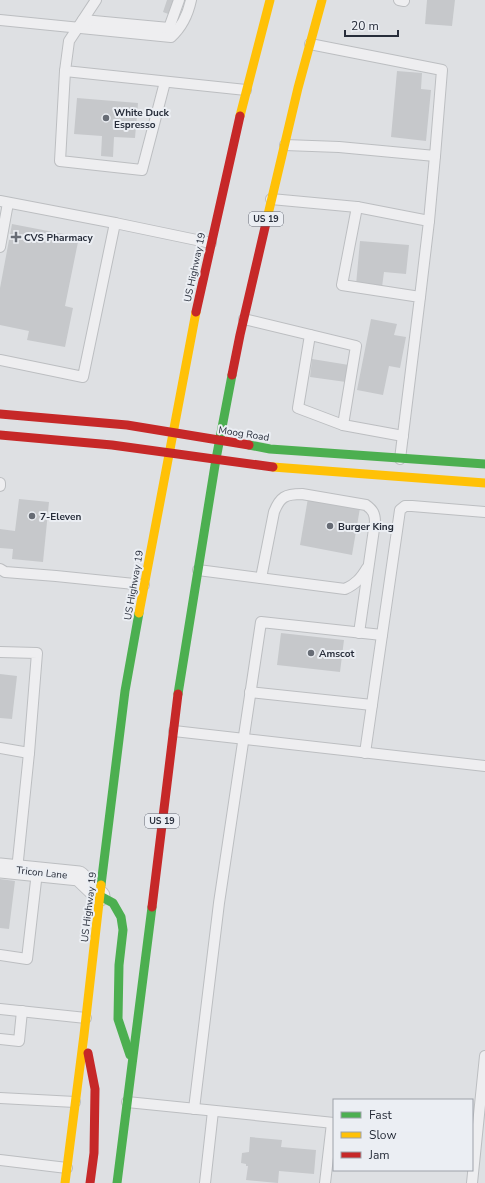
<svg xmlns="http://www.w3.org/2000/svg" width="485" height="1183" font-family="'Nunito Sans',sans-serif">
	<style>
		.building { fill: #c6c8cb }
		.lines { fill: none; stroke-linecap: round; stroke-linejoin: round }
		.lane-casing { stroke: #bcbec1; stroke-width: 12 }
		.street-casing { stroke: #bcbec1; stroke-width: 21 }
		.lane { stroke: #eeeef0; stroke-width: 10 }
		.street { stroke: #eeeef0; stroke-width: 19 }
		.fast { stroke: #4caf50; stroke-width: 9 }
		.slow { stroke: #ffc107; stroke-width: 9 }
		.jam { stroke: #c62828; stroke-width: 9 }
		.poi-dot { fill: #676c75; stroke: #ebeef3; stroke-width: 1.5 }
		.labels { text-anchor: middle; stroke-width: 4; stroke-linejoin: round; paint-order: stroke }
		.shield { fill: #ebeef3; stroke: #626772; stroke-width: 1 }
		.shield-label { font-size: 9px; font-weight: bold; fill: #272d3a }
		.poi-label { font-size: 10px; font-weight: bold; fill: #272d3a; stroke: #ebeef3; text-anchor: start }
		.street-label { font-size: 10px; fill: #272d3a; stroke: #ebeef3 }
	</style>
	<rect width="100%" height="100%" fill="#dee0e3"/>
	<g class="building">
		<polygon points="167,0 177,0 171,15 163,12"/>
		<polygon points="427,0 455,0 452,26 425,24"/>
		<polygon points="397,71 422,73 421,89 431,90 426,141 391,137"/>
		<polygon points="77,98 138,103 135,138 114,137 113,157 101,156 102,136 74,134"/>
		<polygon points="12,224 79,237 65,306 73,308 65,347 27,340 29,331 0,325 0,288"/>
		<polygon points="360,241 409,245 406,274 384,272 382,287 356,285"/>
		<polygon points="371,319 397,324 394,335 406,337 400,368 389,366 383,395 357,390"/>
		<polygon points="312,359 349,365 346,382 310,377"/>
		<polygon points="308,498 360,508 352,555 300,545"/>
		<polygon points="19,499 49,502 43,562 12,559 13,549 0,548 0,529 15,531"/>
		<polygon points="281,633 344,640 340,672 277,665"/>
		<polygon points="0,674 17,676 12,719 0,718"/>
		<polygon points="0,879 15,881 9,929 0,928"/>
		<polygon points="250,1137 282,1140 281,1147 316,1150 314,1174 279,1171 278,1183 246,1180 248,1166 246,1166 246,1164 241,1163 242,1153 249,1152"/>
	</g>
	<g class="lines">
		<defs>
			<g id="lane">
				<polyline points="96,0 69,41 65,71 246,90"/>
				<polyline points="399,0 404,1 404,0"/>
				<path d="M0,20L171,37C182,27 188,14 191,0"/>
				<polyline points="83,20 169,28 179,0"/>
				<polyline points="65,71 60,161 142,170 165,82"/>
				<polyline points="285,145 339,147 435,156 442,70 310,44"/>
				<polyline points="271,199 357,207 429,221 420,297"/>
				<polyline points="0,201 115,223"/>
				<polyline points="357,207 342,285 420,297 400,459"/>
				<polyline points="429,221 435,156"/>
				<polyline points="0,247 8,203"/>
				<polyline points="244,319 356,346 343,425 403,436"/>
				<polyline points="310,335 298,408 343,425"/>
				<polyline points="0,360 83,377 115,223 211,243"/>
				<polyline points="0,486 0,483"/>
				<polyline points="0,569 5,572 56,576 144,585"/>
				<path d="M198,570L345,589C356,584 361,578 367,568"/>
				<path d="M261,578L274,512C280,497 285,494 302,494L366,505C373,510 375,514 375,522L359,633"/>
				<polyline points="0,652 37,653 29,753 0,748"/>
				<polyline points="250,692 372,705"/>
				<polyline points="174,731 485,766"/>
				<polyline points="365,753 400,510 405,506 412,506 485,512"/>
				<polyline points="17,870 29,753"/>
				<polyline points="0,955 27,959 37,872"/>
				<polyline points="0,1009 86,1018"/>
				<polyline points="0,1039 19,1041 22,1011"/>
				<polyline points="0,1098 75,1102"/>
				<polyline points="127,1102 334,1123"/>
				<polyline points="194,1109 219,903 261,622 382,635"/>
				<polyline points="0,1160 67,1168"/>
				<polyline points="205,1183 213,1111"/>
				<polyline points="325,1183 332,1123"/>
				<polyline points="472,1183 485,1056"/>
			</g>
			<polyline id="street" points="0,868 79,876 100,896"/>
		</defs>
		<use href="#lane" class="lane-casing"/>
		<use href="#street" class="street-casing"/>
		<use href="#lane" class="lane"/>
		<use href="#street" class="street"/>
		<g class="fast">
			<polyline points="249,445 270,449 485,464"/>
			<polyline points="178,694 216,459 232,375"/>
			<polyline points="101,885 125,691 139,613"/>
			<polyline points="100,896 113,903 121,917 123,930 119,965 118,1019 130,1055"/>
			<polyline points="117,1183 152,907"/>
		</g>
		<g class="slow">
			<polyline points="240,116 270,0"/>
			<polyline points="266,223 298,88 322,0"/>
			<polyline points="273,467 485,483"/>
			<polyline points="139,613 196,312"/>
			<polyline points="65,1183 84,1035 101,885"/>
		</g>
		<g class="jam">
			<polyline points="196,312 240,116"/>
			<polyline points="232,375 240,335 266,223"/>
			<polyline points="0,414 127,425 249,445"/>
			<polyline points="0,435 112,445 273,467"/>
			<polyline points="152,907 178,694"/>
			<polyline points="88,1053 95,1089 94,1153 90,1183"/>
		</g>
	</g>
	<g class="poi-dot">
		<circle cx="106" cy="118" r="4"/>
		<path d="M14 231h4v4h4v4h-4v4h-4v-4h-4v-4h4z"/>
		<circle cx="32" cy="516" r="4"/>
		<circle cx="330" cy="526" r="4"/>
		<circle cx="311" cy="653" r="4"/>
	</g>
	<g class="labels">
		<g class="shield">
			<rect x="249" y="212" width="34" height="14" rx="3"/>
			<rect x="145" y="814" width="34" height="14" rx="3"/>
		</g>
		<g class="shield-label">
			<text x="266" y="222">US 19</text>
			<text x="162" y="824">US 19</text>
		</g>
		<g class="poi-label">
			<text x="114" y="116">White Duck<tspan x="114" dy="12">Espresso</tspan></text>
			<text x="24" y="241">CVS Pharmacy</text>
			<text x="40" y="520">7-Eleven</text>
			<text x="338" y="530">Burger King</text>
			<text x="319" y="657">Amscot</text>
		</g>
		<g class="street-label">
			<text transform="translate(194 267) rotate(-78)" y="4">US Highway 19</text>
			<text transform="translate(244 433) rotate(9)" y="4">Moog Road</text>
			<text transform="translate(133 585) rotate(-80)" y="4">US Highway 19</text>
			<text transform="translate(42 872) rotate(6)" y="4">Tricon Lane</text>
			<text transform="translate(88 907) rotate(-83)" y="4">US Highway 19</text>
		</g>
	</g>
	<rect x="333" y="1099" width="140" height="72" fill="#ebeef3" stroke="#9da1a9"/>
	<rect x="341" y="1112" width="20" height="6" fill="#4caf50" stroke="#9da1a9"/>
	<text x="369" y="1119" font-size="12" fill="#272d3a">Fast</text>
	<rect x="341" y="1132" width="20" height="6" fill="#ffc107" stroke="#9da1a9"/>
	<text x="369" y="1139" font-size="12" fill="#272d3a">Slow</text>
	<rect x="341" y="1152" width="20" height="6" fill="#c62828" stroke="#9da1a9"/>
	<text x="369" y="1159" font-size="12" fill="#272d3a">Jam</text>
	<path d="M345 30v6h53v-6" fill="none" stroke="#272d3a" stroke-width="2"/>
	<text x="351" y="30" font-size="12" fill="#272d3a" stroke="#ebeef3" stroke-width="3" paint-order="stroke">20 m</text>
</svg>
